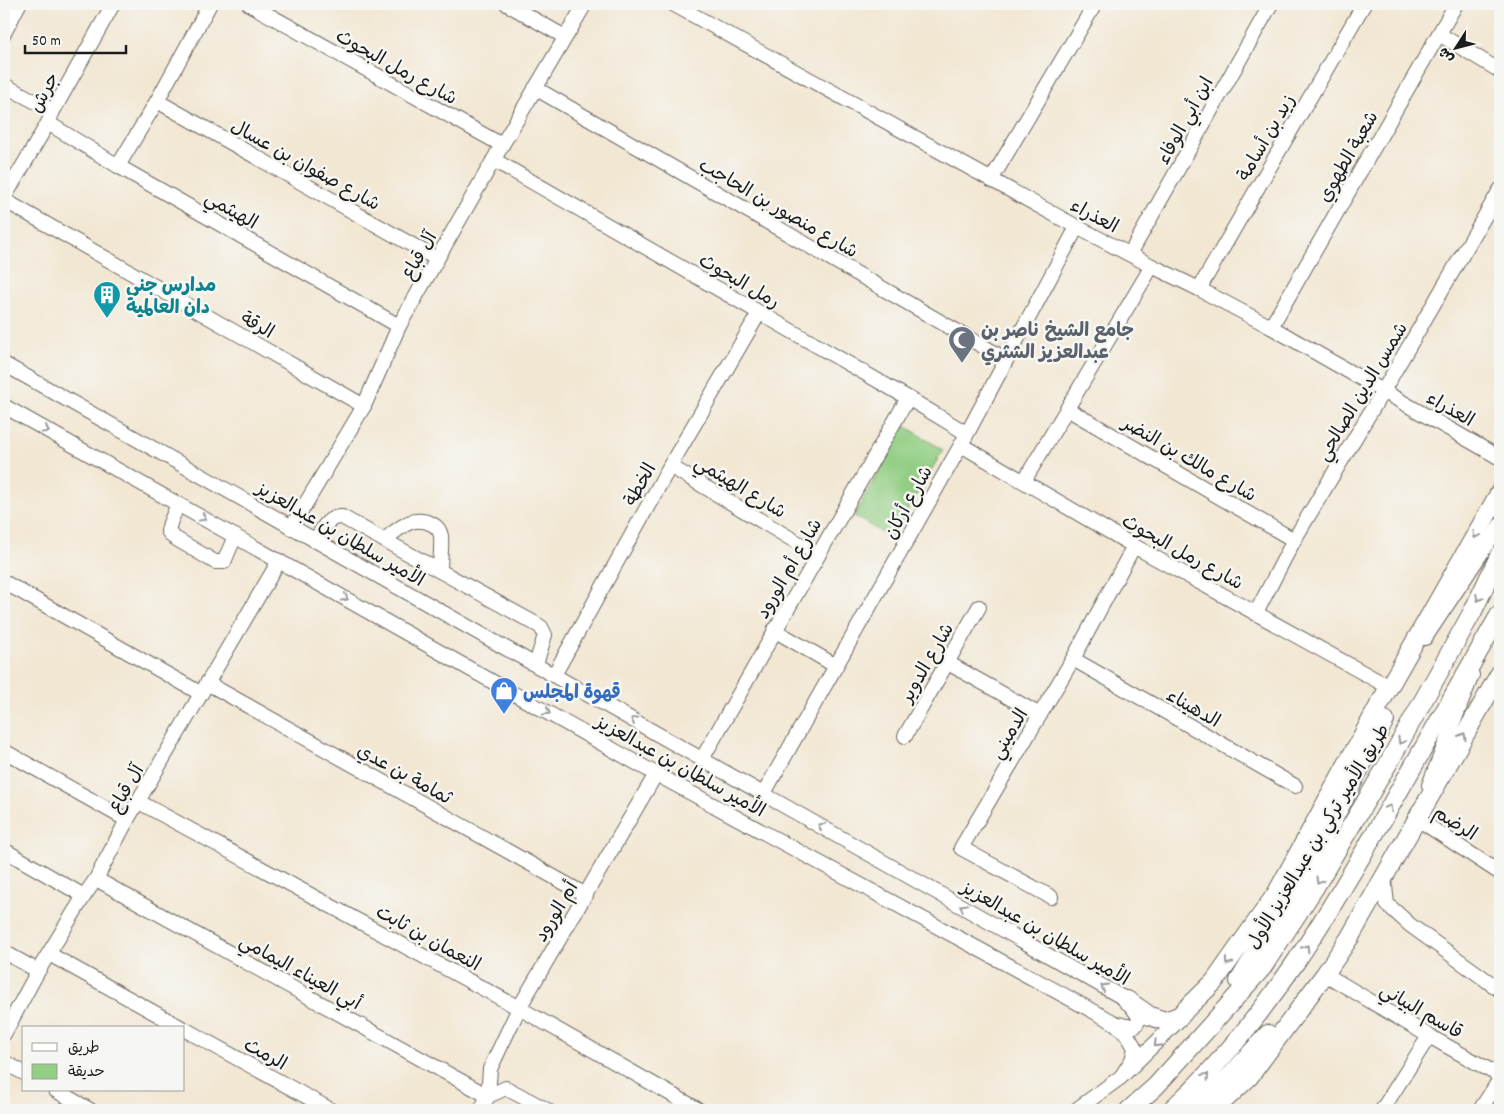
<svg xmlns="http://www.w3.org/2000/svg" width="1504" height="1114" font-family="Dekko,'Playpen Sans Arabic',sans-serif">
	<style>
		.green { fill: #92ce83; stroke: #577550 }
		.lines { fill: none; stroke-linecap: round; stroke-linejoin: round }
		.minor-casing { stroke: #67635c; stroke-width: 16 }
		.major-casing { stroke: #67635c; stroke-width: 20 }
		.minor { stroke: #fff; stroke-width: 14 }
		.major { stroke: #fff; stroke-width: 18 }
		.oneway { stroke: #999 }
		.labels { text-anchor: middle; stroke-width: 5; stroke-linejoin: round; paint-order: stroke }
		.street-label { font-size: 19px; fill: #1c1c1c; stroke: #f6f6f2 }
		.culture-label { font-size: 19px; font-weight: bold; fill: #0d838f; stroke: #f6f6f2; text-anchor: start }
		.worship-label { font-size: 19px; font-weight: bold; fill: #5b616d; stroke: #f6f6f2; text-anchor: start }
		.shop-label { font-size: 19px; font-weight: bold; fill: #366cbe; stroke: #f6f6f2; text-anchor: start }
	</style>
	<rect width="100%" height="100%" fill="#f6f6f2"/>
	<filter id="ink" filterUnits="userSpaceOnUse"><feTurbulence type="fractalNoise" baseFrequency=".02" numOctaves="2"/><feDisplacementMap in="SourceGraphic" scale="10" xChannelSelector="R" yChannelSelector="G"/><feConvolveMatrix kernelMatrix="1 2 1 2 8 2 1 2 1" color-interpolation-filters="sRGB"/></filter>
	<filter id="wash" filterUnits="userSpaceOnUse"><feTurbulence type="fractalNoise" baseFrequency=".0096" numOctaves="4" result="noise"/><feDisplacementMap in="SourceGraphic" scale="20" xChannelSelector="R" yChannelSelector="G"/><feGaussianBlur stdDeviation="1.12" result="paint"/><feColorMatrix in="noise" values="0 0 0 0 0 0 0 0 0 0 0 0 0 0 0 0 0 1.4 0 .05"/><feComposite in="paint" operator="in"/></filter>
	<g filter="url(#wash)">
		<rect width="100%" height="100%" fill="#f2e7d3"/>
		<polygon class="green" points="905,426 943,450 891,538 854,516 902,429"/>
	</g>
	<g filter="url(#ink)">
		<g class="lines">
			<defs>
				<g id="minor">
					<polyline points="249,4 502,145"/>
					<polyline points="507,4 565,37"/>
					<polyline points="673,4 1077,227 1152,266 1199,289 1271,327 1500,458"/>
					<polyline points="4,33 19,4"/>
					<polyline points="1439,34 1500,71"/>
					<polyline points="4,85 53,111"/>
					<polyline points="535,88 1005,359"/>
					<polyline points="157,101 437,259"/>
					<polyline points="48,123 118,166 399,326"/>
					<polyline points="494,160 908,398 966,433"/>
					<polyline points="118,166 157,101 210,4"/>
					<polyline points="991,180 1095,4"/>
					<polyline points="4,198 48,123 53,111 113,4"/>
					<polyline points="4,200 364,406"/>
					<polyline points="1130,254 1271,4"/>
					<polyline points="1199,289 1364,4"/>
					<polyline points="1271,327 1456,4"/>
					<polyline points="4,364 1127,1000 1140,1018 1135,1026 1126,1026 1115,1023 656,774 4,406"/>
					<polyline points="1067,409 1294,540"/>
					<polyline points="961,445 1134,546 1389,687 1395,680"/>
					<polyline points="670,466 818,555"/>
					<polyline points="1024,481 1152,266"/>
					<polyline points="178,504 170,523 168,531 173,537 215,562 224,562 235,536"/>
					<polyline points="291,528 364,406 399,326 502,145 585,4"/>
					<path d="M384,540C399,529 412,514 432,524C436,526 440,530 441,536C442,547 440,559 440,571"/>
					<path d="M315,541C322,530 327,516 342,517L536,624L541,627L545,635L536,664"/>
					<polyline points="4,582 200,693"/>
					<polyline points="1256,613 1294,540 1383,391 1500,190"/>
					<polyline points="774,630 836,666"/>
					<polyline points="1425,638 1500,525"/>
					<polyline points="1073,659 1295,786"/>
					<polyline points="948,663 1040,715"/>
					<polyline points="554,675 670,466 759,313"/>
					<polyline points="207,683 586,895"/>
					<polyline points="905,736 979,607"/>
					<polyline points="4,751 127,820"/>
					<polyline points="702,759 908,398"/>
					<polyline points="1429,785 1472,675"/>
					<polyline points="764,793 961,445 1077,227"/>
					<polyline points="139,802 519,1008 699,1110"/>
					<polyline points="1419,810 1416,818 1500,873"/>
					<polyline points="4,850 84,896"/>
					<polyline points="1384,877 1387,904 1410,925 1500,990"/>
					<polyline points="96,879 488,1096 481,1110"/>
					<polyline points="1051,897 961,848 1073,659 1134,546"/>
					<polyline points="4,952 38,971"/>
					<polyline points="49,954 182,1028"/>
					<polyline points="1325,974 1429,1036 1500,1076"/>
					<polyline points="184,1029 331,1110"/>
					<polyline points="4,1034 38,971 84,896 96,879 127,820 279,561"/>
					<polyline points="4,1062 24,1073"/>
					<polyline points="1121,1077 1185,1014"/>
					<polyline points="55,1090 90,1110"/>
					<polyline points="547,1110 506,1088 488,1096 490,1069 519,1008 656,774"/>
					<polyline points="1076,1110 1121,1077 1132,1060 1135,1048 1128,1036 1115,1023"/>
					<polyline points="1382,1110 1429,1036"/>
					<polyline points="1480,1110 1500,1079"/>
				</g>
				<g id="major">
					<polyline points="1239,981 1310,864 1385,720"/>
					<polyline points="1127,1000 1150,1016 1165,1021 1179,1016 1214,982 1276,894 1389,687 1500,492"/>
					<polyline points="1129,1110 1156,1086 1262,968 1315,887 1389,762 1473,611 1500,554"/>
					<path d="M1171,1110C1266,1023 1332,909 1395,798C1430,736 1465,675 1500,614"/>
					<polyline points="1193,1110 1232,1074 1268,1034"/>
					<polyline points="1214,1110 1249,1077 1325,974 1350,937 1500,673"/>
				</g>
			</defs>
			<use href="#minor" class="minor-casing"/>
			<use href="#major" class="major-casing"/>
			<use href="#minor" class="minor"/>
			<use href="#major" class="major"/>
		</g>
		<defs><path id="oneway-chevron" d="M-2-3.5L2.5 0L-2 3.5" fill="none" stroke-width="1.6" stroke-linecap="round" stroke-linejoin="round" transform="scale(1.25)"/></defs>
		<g class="oneway">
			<use href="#oneway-chevron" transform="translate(46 430) rotate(29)"/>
			<use href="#oneway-chevron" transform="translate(203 518) rotate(29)"/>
			<use href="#oneway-chevron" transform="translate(1476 535) rotate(120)"/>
			<use href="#oneway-chevron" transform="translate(345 598) rotate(29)"/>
			<use href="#oneway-chevron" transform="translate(1479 598) rotate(116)"/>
			<use href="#oneway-chevron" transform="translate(547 712) rotate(29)"/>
			<use href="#oneway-chevron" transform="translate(634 720) rotate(-150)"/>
			<use href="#oneway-chevron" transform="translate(1463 736) rotate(-60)"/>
			<use href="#oneway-chevron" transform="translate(1401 741) rotate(119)"/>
			<use href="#oneway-chevron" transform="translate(1389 808) rotate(-61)"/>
			<use href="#oneway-chevron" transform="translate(821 826) rotate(-150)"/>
			<use href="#oneway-chevron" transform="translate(1319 881) rotate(121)"/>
			<use href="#oneway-chevron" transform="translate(963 907) rotate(-150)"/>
			<use href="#oneway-chevron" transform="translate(1306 948) rotate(-58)"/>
			<use href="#oneway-chevron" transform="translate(1228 962) rotate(125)"/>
			<use href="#oneway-chevron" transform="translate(1104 987) rotate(-150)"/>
			<use href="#oneway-chevron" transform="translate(1157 1044) rotate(135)"/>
			<use href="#oneway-chevron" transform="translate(1206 1076) rotate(-48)"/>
		</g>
	</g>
	<defs>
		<symbol id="building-pin" viewBox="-11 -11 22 30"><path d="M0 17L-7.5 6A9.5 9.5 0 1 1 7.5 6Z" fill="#0f9aa8" stroke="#f6f6f2"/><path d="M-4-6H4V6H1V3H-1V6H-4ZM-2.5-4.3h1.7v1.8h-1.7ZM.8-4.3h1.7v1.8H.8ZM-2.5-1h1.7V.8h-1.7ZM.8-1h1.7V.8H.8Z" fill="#fff"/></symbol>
		<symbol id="mosque-pin" viewBox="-11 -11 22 30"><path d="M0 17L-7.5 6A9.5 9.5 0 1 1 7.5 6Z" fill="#6b7280" stroke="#f6f6f2"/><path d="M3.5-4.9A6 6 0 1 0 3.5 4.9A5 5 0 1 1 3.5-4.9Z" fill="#fff"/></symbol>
		<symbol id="shop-pin" viewBox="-11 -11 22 30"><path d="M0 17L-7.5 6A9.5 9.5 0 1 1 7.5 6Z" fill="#3f7fe0" stroke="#f6f6f2"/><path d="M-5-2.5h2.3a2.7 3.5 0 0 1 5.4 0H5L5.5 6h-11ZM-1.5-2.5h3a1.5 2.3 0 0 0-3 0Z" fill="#fff"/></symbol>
	</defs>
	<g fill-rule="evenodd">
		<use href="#building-pin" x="91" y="279" width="32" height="43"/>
		<use href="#mosque-pin" x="946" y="324" width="32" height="43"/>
		<use href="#shop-pin" x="488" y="675" width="32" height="43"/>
	</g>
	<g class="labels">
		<g class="street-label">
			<text transform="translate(397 66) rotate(29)" y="7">شارع رمل البحوث</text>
			<text transform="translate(43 92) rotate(-62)" y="7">جرش</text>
			<text transform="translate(1184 120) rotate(-61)" y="7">ابن أبي الوفاء</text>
			<text transform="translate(1265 137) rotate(-60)" y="7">زيد بن أسامة</text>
			<text transform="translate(1347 156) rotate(-60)" y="7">شعبة الطهوي</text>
			<text transform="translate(306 164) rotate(29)" y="7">شارع صفوان بن عسال</text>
			<text transform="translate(779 207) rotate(30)" y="7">شارع منصور بن الحاجب</text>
			<text transform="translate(232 209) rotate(30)" y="7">الهيثمي</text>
			<text transform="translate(1095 215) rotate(28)" y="7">العذراء</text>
			<text transform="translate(418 255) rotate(-60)" y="7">آل قباع</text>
			<text transform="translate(740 280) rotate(30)" y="7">رمل البحوث</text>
			<text transform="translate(258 324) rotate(30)" y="7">الرقة</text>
			<text transform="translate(1361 391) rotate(-59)" y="7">شمس الدين الصالحي</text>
			<text transform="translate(1451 408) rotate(30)" y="7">العذراء</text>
			<text transform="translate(1190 458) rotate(30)" y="7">شارع مالك بن النضر</text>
			<text transform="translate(639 484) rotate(-61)" y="7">الخطة</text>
			<text transform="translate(741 486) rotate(31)" y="7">شارع الهيثمي</text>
			<text transform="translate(907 502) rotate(-61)" y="7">شارع أركان</text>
			<text transform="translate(341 533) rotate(30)" y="7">الأمير سلطان بن عبدالعزيز</text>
			<text transform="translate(1183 551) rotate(29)" y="7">شارع رمل البحوث</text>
			<text transform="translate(788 568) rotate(-60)" y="7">شارع أم الورود</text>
			<text transform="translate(926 662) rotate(-60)" y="7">شارع الدوير</text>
			<text transform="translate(1194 707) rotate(30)" y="7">الدهيناء</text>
			<text transform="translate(1008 733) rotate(-59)" y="7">الدميني</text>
			<text transform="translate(681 765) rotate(29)" y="7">الأمير سلطان بن عبدالعزيز</text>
			<text transform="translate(405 773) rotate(29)" y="7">ثمامة بن عدي</text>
			<text transform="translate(125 788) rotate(-60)" y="7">آل قباع</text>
			<text transform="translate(1456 822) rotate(33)" y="7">الرضم</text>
			<text transform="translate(1317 836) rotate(-59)" y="7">طريق الأمير تركي بن عبدالعزيز الأول</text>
			<text transform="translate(555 911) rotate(-59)" y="7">أم الورود</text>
			<text transform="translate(1046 932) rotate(30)" y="7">الأمير سلطان بن عبدالعزيز</text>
			<text transform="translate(429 937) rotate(29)" y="7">النعمان بن ثابت</text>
			<text transform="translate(301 971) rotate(29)" y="7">أبي العيناء اليمامي</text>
			<text transform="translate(1422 1010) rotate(30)" y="7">قاسم البياني</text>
			<text transform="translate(266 1053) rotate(29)" y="7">الرمث</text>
		</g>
		<g class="culture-label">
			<text x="126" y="291">مدارس جنى<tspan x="126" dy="22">دان العالمية</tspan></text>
		</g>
		<g class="worship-label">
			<text x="981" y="336">جامع الشيخ ناصر بن<tspan x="981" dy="22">عبدالعزيز الشثري</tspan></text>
		</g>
		<g class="shop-label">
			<text x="523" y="698">قهوة المجلس</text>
		</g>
	</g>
	<rect width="1504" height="1114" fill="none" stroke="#f6f6f2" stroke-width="20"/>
	<rect x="22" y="1026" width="162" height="65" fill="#f6f6f2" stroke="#9f9f9c"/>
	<rect x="32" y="1043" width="25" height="8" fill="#ffffff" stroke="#9f9f9c"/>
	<text x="68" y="1052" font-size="15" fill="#1c1c1c">طريق</text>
	<rect x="32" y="1064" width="25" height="15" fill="#92ce83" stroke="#9f9f9c"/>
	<text x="68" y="1076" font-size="15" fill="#1c1c1c">حديقة</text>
	<g transform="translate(1456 48) rotate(234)" stroke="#f6f6f2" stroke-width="4" paint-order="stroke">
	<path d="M0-4L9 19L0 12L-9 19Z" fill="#1c1c1c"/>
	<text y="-8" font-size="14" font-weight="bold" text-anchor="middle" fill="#1c1c1c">ش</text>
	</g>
	<path d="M25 45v8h101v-8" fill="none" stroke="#1c1c1c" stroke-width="2.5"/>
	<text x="32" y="45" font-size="15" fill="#1c1c1c" stroke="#f6f6f2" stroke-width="4" paint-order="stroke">50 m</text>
</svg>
